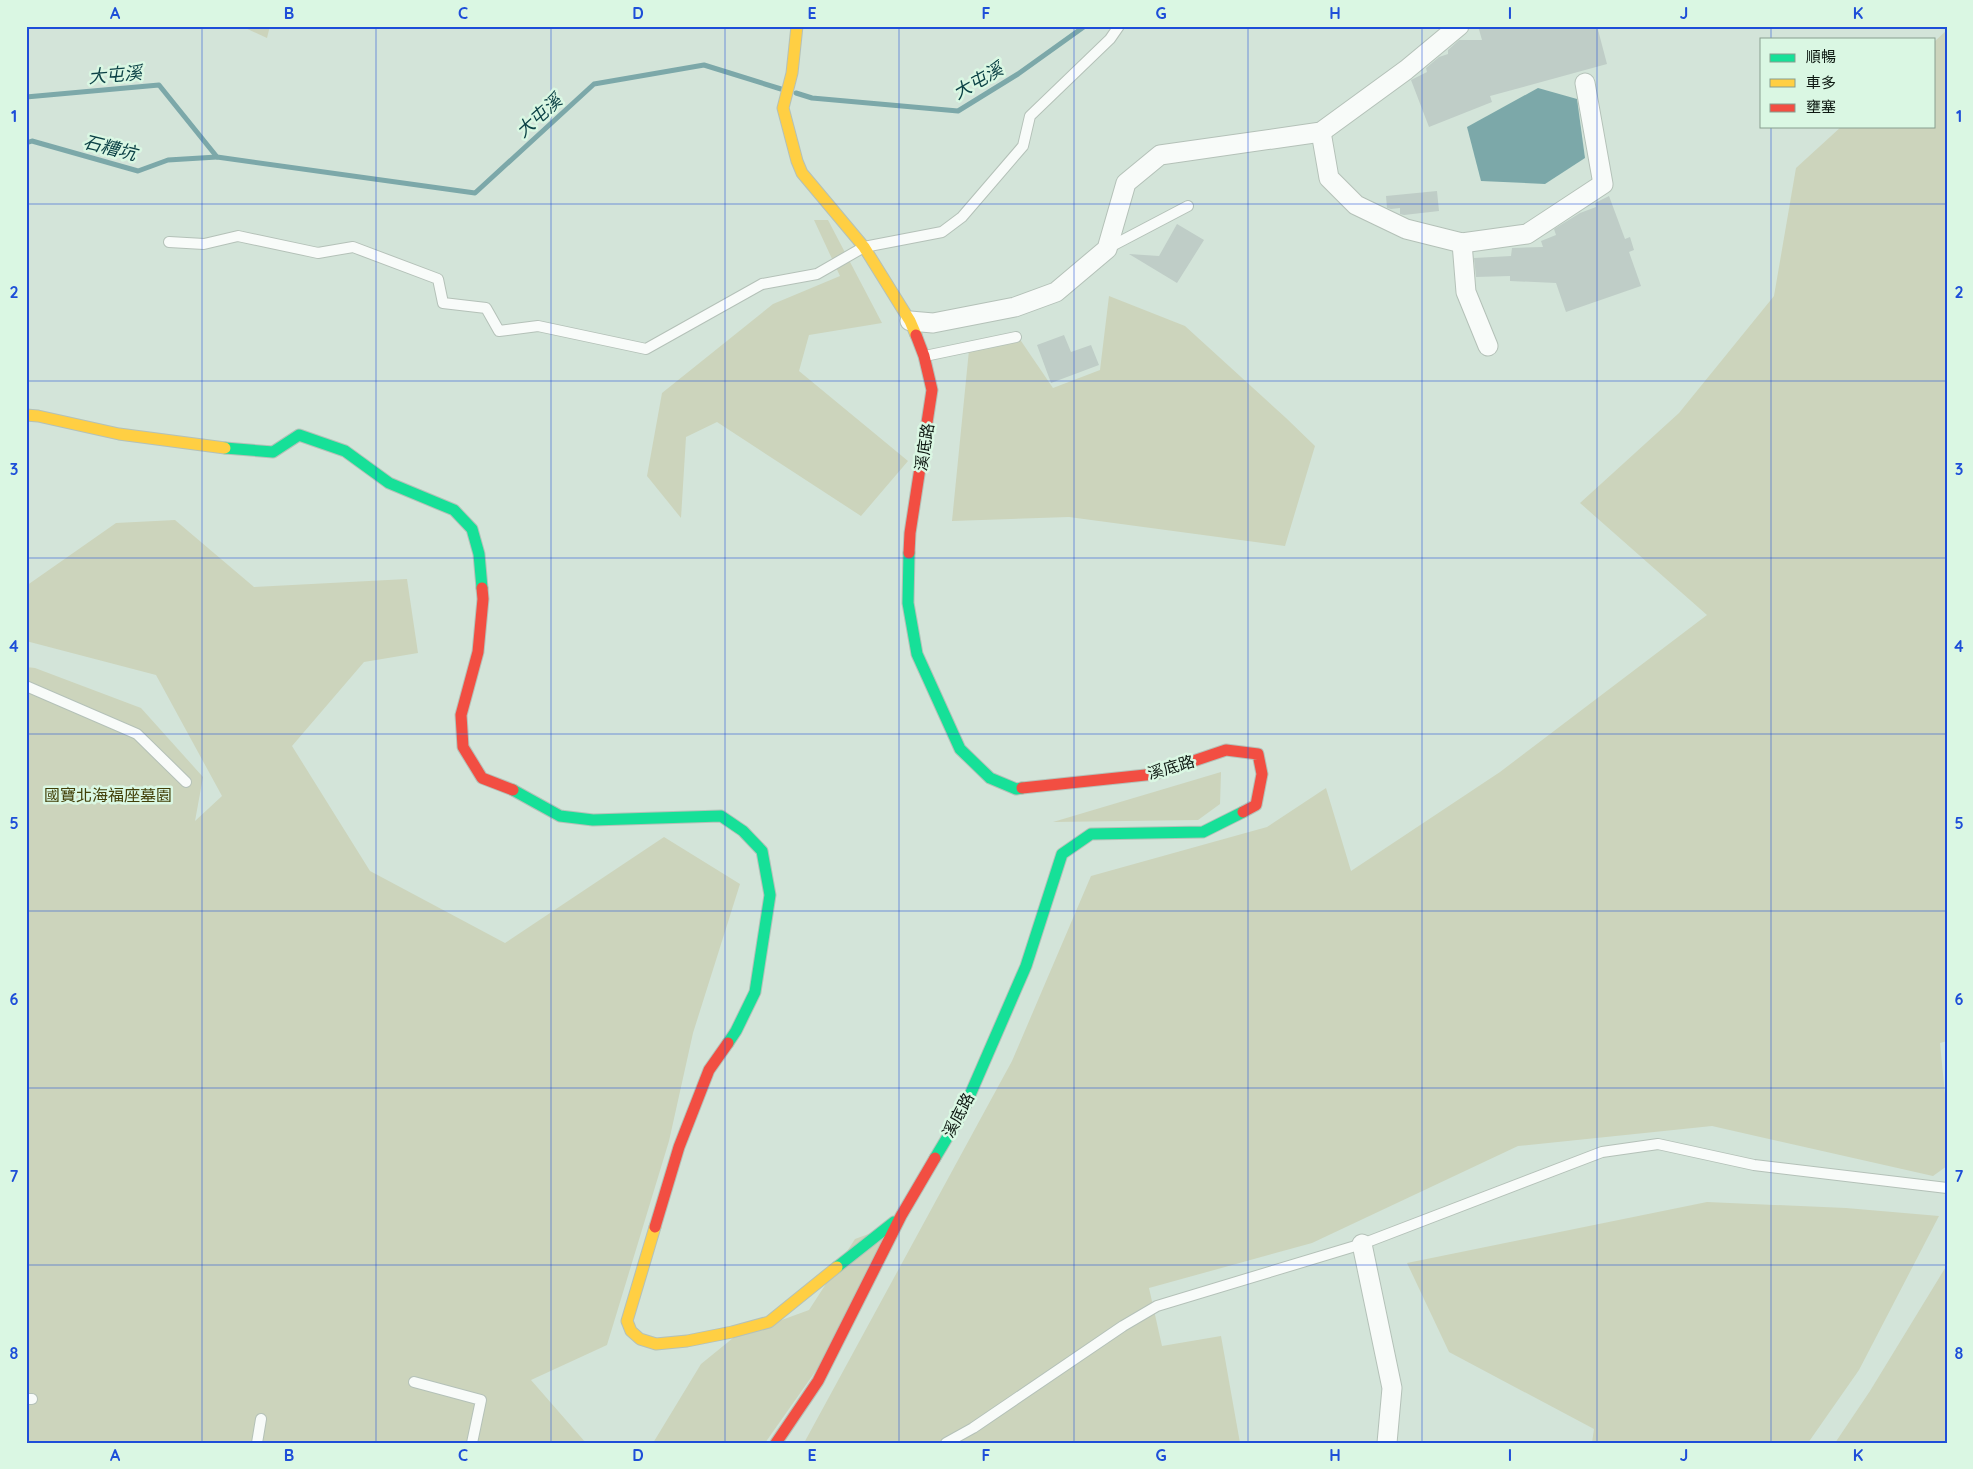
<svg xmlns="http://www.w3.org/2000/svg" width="1973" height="1469" font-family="Quicksand,'Noto Sans TC',sans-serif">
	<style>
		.green { fill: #ccd4bc }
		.water { fill: #7ca8a9 }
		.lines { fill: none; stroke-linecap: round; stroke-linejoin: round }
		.stream { stroke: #7ca8a9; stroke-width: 5 }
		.building { fill: #bfcdc7 }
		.lane-casing { stroke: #b4c1b8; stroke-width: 12 }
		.street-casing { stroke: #b4c1b8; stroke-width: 21 }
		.fast-casing { stroke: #b4c1b8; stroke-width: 13 }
		.slow-casing { stroke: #b4c1b8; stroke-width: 13 }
		.jam-casing { stroke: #b4c1b8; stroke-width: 13 }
		.lane { stroke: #f8fbf9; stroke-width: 10 }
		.street { stroke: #f8fbf9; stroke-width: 19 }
		.fast { stroke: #16e098; stroke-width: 11 }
		.slow { stroke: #ffcf43; stroke-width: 11 }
		.jam { stroke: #f24e42; stroke-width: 11 }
		.grid { fill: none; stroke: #1d4ed8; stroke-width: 1; stroke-opacity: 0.55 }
		.labels { text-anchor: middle; stroke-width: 5; stroke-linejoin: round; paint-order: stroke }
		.street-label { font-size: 16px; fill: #0e1912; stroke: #daf7e3 }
		.park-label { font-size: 16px; fill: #424009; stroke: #daf7e3 }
		.water-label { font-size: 18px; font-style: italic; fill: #0c4246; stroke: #daf7e3 }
		.neatline { fill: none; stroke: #1d4ed8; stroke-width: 2 }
		.grid-label { font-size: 16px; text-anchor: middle; font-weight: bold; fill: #1d4ed8 }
	</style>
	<rect width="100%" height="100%" fill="#d3e4d9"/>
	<g class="green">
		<polygon points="241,26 270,26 267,38"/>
		<polygon points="1947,30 1947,1041 1940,1043 1947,1115 1947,1166 1933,1176 1712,1126 1518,1146 1312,1243 1149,1288 1162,1346 1221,1336 1240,1443 804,1443 1012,1061 1091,876 1267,827 1326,788 1351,871 1500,772 1707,615 1580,503 1679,413 1774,296 1796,168 1842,126 1934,126 1934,42"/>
		<polygon points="814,220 828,220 882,323 809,335 799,371 908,461 861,516 717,422 686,437 681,518 647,476 662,393 773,304 840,276"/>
		<polygon points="1109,296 1185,326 1286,418 1315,446 1285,546 1069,517 952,521 969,350 1019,338 1053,388 1100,370"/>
		<polygon points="175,520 254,587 407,579 418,653 364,662 292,746 370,871 505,943 664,837 740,884 693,1033 669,1141 607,1345 531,1380 586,1443 26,1443 26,667 35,668 141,708 203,777 195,821 222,796 156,675 26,641 26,586 116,523"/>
		<polygon points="1221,772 1220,804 1198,820 1053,822"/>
		<polygon points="1707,1202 1846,1208 1939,1216 1859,1370 1808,1443 1592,1443 1594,1429 1449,1352 1407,1263"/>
		<polygon points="893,1225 827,1355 765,1443 653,1443 701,1364 733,1338 809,1310 855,1239"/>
		<polygon points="1947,1265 1947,1443 1835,1443 1870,1391"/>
	</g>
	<polygon class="water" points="1538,88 1577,99 1585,158 1545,184 1481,181 1467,127"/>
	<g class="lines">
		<g class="stream">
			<polyline points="796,93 812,98 958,111 1018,74 1085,26"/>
			<polyline points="26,97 159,85 217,157 475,193 594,84 704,65 781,89"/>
			<polyline points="26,143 32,141 138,171 168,160 217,157"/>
		</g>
	</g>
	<g class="building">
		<polygon points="1478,26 1597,26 1607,64 1490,96 1492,102 1429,127 1411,80 1427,72 1426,68 1439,57 1448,54 1448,50 1459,40 1482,40"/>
		<polygon points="1437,191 1439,211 1404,215 1400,214 1400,208 1391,209 1387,208 1386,196"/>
		<polygon points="1609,196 1625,239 1630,237 1634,250 1629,252 1641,286 1566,312 1556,283 1510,281 1510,276 1476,277 1474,258 1511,256 1512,248 1543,247 1541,241 1556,235 1554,229 1580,213 1596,207 1595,203"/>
		<polygon points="1177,224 1204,240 1177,283 1129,254 1159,256"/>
		<polygon points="1064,335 1071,352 1091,345 1099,365 1051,383 1037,345"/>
	</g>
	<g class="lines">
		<defs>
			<g id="lane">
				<polyline points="169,242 204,244 238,236 318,253 353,247 438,279 443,303 486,308 499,331 538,326 646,349 762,284 817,274 864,247 942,232 962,217 1023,146 1030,116 1110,39 1119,26"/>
				<polyline points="1108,248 1188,206"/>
				<polyline points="925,356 1016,337"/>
				<polyline points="26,686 137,734 186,782"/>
				<polyline points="414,1382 481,1400 472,1443"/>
				<polyline points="26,1399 32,1399"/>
				<polyline points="257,1443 261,1419"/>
				<polyline points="946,1443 973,1428 1123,1326 1157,1306 1362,1244 1602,1152 1658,1144 1754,1165 1947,1188"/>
			</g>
			<g id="street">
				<polyline points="1321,132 1329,178 1356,205 1406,229 1462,243 1527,234 1603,184 1585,83"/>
				<polyline points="1462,243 1466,292 1488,346"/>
				<polyline points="910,321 933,323 1015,307 1056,292 1107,249 1126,183 1160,155 1321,132 1406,70 1459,26"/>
				<polyline points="1362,1244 1392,1388 1387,1443"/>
			</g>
			<g id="fast">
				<polyline points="225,448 273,452 299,435 345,451 389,483 454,510 472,529 479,554 482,588"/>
				<polyline points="909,553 908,603 917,654 960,749 990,778 1016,789 1022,788"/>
				<polyline points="513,790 560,816 593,820 721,816 743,831 762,851 770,895 755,992 736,1031 728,1043"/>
				<polyline points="935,1158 963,1111 1026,966 1062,854 1091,834 1203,832 1243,812"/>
				<polyline points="837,1267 894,1222"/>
			</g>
			<g id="slow">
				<polyline points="797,26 792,73 783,108 797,161 802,173 864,247 910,321 916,335"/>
				<polyline points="26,415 38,416 119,434 225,448"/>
				<polyline points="655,1227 627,1321 631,1331 640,1339 656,1344 687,1341 732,1332 769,1322 837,1267"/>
			</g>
			<g id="jam">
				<polyline points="909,553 910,533 932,390 924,356 916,335"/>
				<polyline points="482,588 483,599 478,652 461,715 463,747 482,778 513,790"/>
				<polyline points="1022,788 1155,774 1226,750 1258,754 1262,774 1256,805 1243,812"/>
				<polyline points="655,1227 679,1147 709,1070 728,1043"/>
				<polyline points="776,1443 818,1381 901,1216 935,1158"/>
			</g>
		</defs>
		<use href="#lane" class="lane-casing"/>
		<use href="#street" class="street-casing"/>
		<use href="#fast" class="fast-casing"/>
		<use href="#slow" class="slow-casing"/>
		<use href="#jam" class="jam-casing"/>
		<use href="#lane" class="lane"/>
		<use href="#street" class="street"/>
		<use href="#fast" class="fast"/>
		<use href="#slow" class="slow"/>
		<use href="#jam" class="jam"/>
	</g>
	<path class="grid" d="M202,26V1443M376,26V1443M551,26V1443M725,26V1443M899,26V1443M1074,26V1443M1248,26V1443M1422,26V1443M1597,26V1443M1771,26V39M1771,126V1443M26,204H1947M26,381H1947M26,558H1947M26,734H1947M26,911H1947M26,1088H1947M26,1265H1947"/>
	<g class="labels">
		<g class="street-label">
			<text transform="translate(924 447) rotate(-81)" y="6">溪底路</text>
			<text transform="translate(1171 767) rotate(-16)" y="6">溪底路</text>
			<text transform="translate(958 1115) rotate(-62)" y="6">溪底路</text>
		</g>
		<g class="park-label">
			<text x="108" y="801">國寶北海福座墓園</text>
		</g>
		<g class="water-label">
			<text transform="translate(115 75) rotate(-5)" y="6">大屯溪</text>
			<text transform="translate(978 81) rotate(-30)" y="6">大屯溪</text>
			<text transform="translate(539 116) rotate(-42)" y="6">大屯溪</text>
			<text transform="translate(110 148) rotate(14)" y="6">石糟坑</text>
		</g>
	</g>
	<rect width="1973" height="1469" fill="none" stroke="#daf7e3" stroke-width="55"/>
	<rect x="1760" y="38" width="175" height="90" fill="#daf7e3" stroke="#889e8f"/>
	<rect x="1770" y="54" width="25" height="8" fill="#16e098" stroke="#889e8f"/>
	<text x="1806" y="62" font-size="15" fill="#0e1912">順暢</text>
	<rect x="1770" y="79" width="25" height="8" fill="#ffcf43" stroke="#889e8f"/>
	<text x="1806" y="88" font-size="15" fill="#0e1912">車多</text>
	<rect x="1770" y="104" width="25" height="8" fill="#f24e42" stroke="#889e8f"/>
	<text x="1806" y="112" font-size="15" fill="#0e1912">壅塞</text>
	<rect x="28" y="28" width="1918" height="1414" class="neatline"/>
	<g class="grid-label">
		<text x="115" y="19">A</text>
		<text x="289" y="19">B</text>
		<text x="463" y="19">C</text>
		<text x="638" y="19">D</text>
		<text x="812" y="19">E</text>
		<text x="986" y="19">F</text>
		<text x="1161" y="19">G</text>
		<text x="1335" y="19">H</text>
		<text x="1510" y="19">I</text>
		<text x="1684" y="19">J</text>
		<text x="1858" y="19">K</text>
		<text x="14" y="122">1</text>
		<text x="1959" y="122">1</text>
		<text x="14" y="298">2</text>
		<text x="1959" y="298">2</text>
		<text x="14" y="475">3</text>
		<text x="1959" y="475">3</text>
		<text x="14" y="652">4</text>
		<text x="1959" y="652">4</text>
		<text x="14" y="829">5</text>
		<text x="1959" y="829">5</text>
		<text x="14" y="1005">6</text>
		<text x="1959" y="1005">6</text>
		<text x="14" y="1182">7</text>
		<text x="1959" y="1182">7</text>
		<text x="14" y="1359">8</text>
		<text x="1959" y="1359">8</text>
		<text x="115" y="1461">A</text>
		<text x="289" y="1461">B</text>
		<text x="463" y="1461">C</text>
		<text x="638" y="1461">D</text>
		<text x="812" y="1461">E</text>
		<text x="986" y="1461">F</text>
		<text x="1161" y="1461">G</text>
		<text x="1335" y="1461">H</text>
		<text x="1510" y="1461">I</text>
		<text x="1684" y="1461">J</text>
		<text x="1858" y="1461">K</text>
	</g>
</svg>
